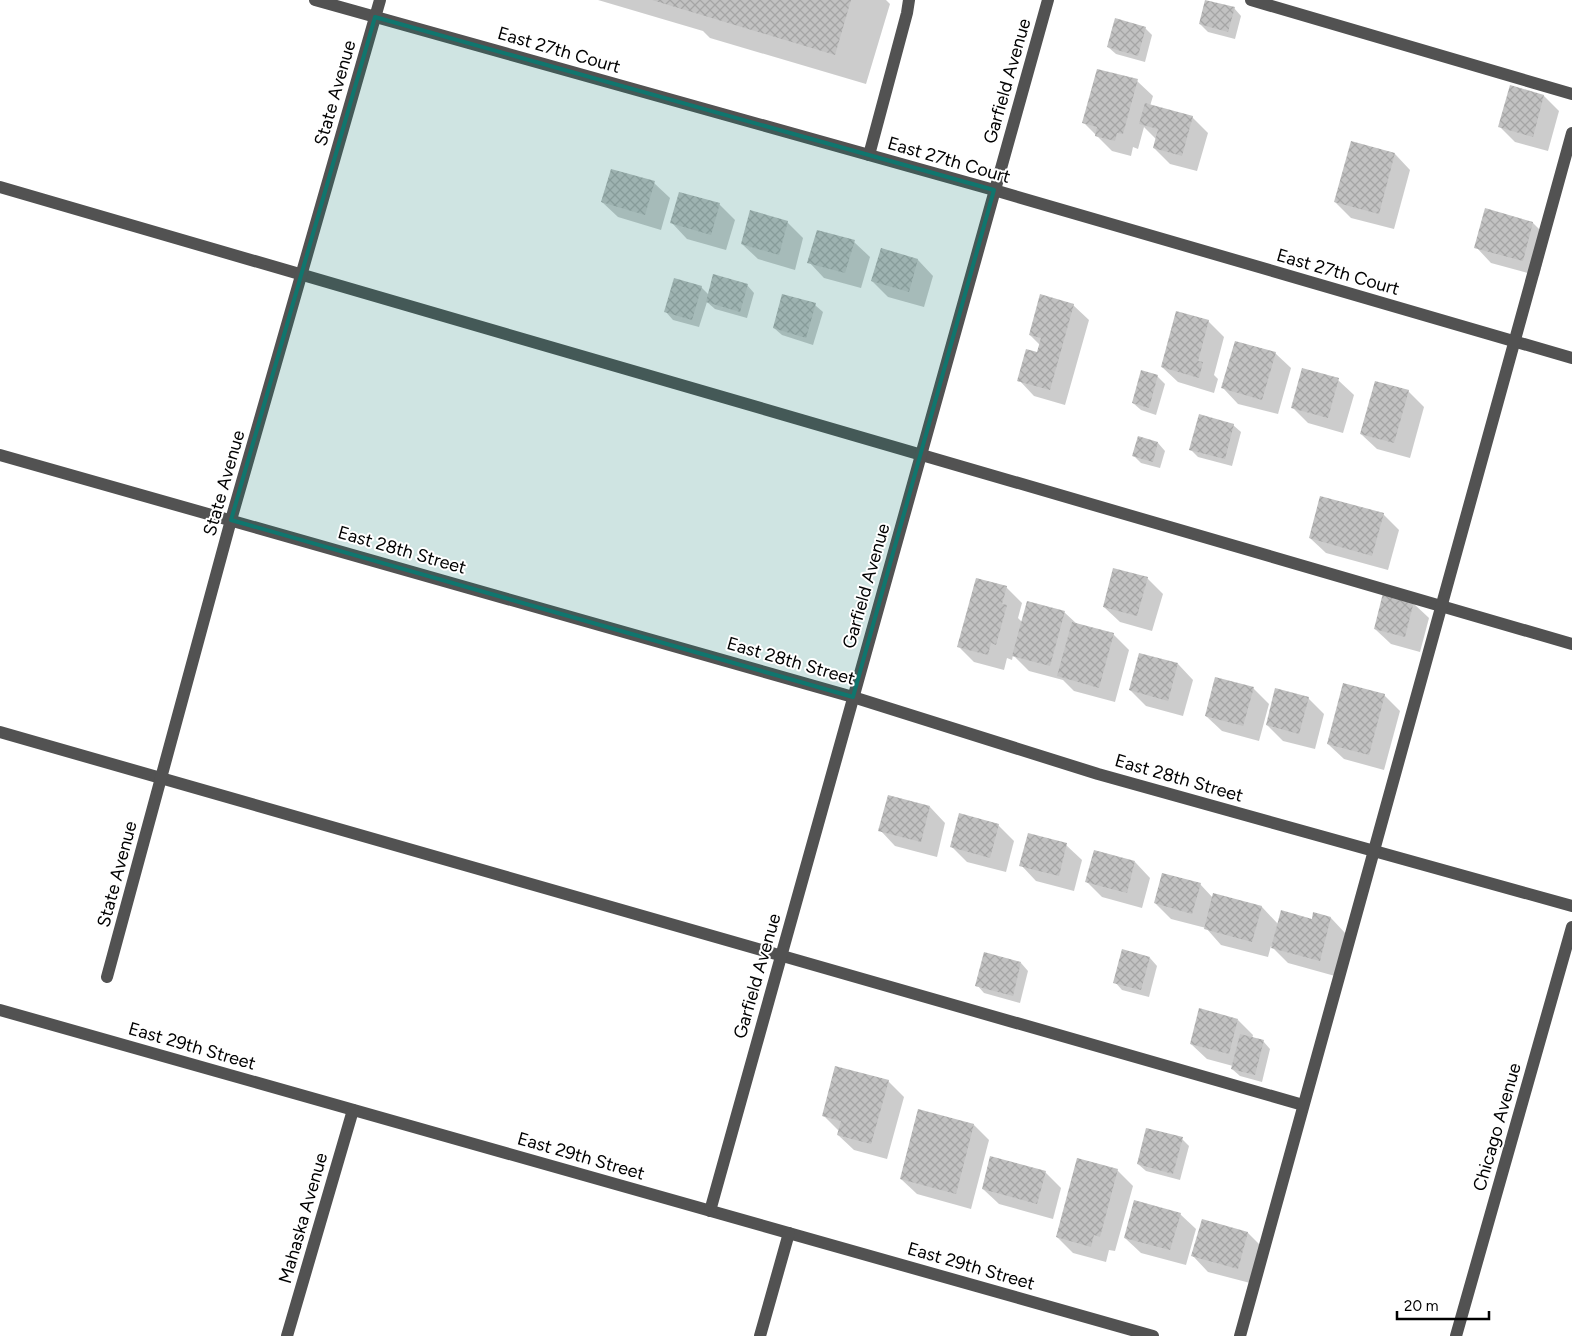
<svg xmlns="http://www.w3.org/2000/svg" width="1572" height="1336" font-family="Figtree,sans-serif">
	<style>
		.shadow { fill: #0003 }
		.building { fill: url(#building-cross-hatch) }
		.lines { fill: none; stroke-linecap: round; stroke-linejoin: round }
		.minor { stroke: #525252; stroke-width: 12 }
		.marked { fill: #0f766e; fill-opacity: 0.2; stroke: #0f766e; stroke-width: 4; stroke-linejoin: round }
		.labels { text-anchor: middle; stroke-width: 4; stroke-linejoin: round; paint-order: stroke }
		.street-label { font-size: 18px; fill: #000; stroke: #fff }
	</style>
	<defs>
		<pattern id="building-cross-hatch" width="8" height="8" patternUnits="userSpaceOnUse" patternTransform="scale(1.25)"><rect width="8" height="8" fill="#c2c2c2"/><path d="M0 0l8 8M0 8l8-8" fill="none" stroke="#a5a5a5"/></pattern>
	</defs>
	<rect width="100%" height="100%" fill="#fff"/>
	<g class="shadow">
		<polygon points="598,0 886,0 890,4 866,84 710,38 703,31"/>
		<polygon points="1234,8 1241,16 1235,39 1208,32 1200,24"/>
		<polygon points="1145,28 1152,35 1145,62 1116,54 1108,47"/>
		<polygon points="1137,81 1153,96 1150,106 1192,117 1208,133 1197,171 1170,164 1154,148 1156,139 1144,127 1138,149 1133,147 1131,156 1112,151 1084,123"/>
		<polygon points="1544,96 1559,111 1548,151 1515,142 1500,127"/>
		<polygon points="1395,154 1410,170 1394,229 1351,218 1335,202"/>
		<polygon points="654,183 670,198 661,230 618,217 602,202"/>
		<polygon points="719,204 735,220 726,250 687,239 672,223"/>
		<polygon points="751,212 788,223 803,238 795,270 758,259 742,244"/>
		<polygon points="1533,223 1548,238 1539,276 1491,263 1476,247"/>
		<polygon points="854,242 870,257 861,288 824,278 809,262"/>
		<polygon points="881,250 918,260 933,276 924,307 888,297 872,281"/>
		<polygon points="747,285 754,293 747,318 715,309 707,302 699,327 673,320 666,312 701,287 709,295"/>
		<polygon points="815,305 823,312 813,345 782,335 774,328"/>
		<polygon points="1073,305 1089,320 1065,405 1034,396 1019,380 1038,353 1040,345 1030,335"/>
		<polygon points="1208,321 1224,337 1214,375 1218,379 1214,393 1178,382 1162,367"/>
		<polygon points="1275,353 1291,368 1278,414 1238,404 1223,388"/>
		<polygon points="1157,376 1165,384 1156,415 1141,410 1133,403"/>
		<polygon points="1338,380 1354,395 1343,433 1308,423 1292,407"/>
		<polygon points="1408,391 1424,407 1410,458 1377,449 1361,434"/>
		<polygon points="1233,425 1241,432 1232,466 1198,457 1190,449"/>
		<polygon points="1158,443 1165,451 1160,468 1141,463 1134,456"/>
		<polygon points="1383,514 1399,530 1388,570 1326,553 1310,538"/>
		<polygon points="1147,578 1163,594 1152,631 1120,622 1104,607"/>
		<polygon points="1006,587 1022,603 1018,618 1023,623 1064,612 1077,624 1113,634 1129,650 1115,702 1074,691 1063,680 1029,671 1013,655 1012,660 1007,658 1004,670 974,662 959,647"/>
		<polygon points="1413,603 1429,618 1420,652 1391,644 1375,629"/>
		<polygon points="1178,664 1193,680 1183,716 1146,706 1130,690"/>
		<polygon points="1253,688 1269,704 1259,741 1222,731 1206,716"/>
		<polygon points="1384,695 1400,711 1384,770 1344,759 1328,744"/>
		<polygon points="1308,698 1324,714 1315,749 1283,741 1267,725"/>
		<polygon points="889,796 930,807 945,823 937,857 895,846 880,830"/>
		<polygon points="998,825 1014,841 1006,872 967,862 951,846"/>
		<polygon points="1066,845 1082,860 1074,891 1036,881 1021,865"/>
		<polygon points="1135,862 1150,878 1142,908 1102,897 1087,882"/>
		<polygon points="1200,884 1213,898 1262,907 1278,924 1331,918 1346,934 1335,976 1288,963 1271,946 1268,957 1221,945 1206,928 1171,919 1155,903"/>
		<polygon points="1150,958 1157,966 1149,997 1122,990 1115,982"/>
		<polygon points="1021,963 1028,971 1020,1003 984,993 977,985"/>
		<polygon points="1238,1020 1253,1035 1252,1039 1263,1041 1270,1049 1262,1082 1240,1076 1232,1069 1233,1066 1207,1059 1191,1044"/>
		<polygon points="888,1081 904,1097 887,1159 854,1150 838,1135 839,1131 823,1115"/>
		<polygon points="974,1125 989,1140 971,1209 917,1194 901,1179"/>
		<polygon points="1182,1139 1189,1146 1180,1180 1146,1171 1138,1164"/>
		<polygon points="1117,1170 1133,1186 1115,1251 1109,1250 1106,1262 1073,1253 1057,1237"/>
		<polygon points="1045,1172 1061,1188 1053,1219 999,1204 983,1189"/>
		<polygon points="1180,1214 1196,1229 1186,1265 1141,1253 1125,1238"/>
		<polygon points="1203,1221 1248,1233 1263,1248 1254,1284 1208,1272 1193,1256"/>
	</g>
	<g class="building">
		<polygon points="652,0 851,0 835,55"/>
		<polygon points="1205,0 1235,7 1228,32 1199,24"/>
		<polygon points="1115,18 1146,27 1138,56 1107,47"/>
		<polygon points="1097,69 1138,79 1123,134 1117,133 1115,141 1095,136 1097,127 1082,123"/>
		<polygon points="1510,85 1544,95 1533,137 1498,127"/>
		<polygon points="1145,103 1193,116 1182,156 1153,148 1158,129 1139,124"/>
		<polygon points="1351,141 1395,153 1379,214 1334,202"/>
		<polygon points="611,169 655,181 645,215 601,202"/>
		<polygon points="679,192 720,203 711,235 670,223"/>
		<polygon points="1485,208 1533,222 1523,261 1474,248"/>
		<polygon points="750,210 788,221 779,255 741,244"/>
		<polygon points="817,230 855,240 845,273 807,263"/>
		<polygon points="881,248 918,259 909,292 871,281"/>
		<polygon points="713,274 748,284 740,312 706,302"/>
		<polygon points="674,278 702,286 692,320 664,312"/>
		<polygon points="782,294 816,303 806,338 773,328"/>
		<polygon points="1040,294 1074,304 1050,390 1017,381 1026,349 1037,352 1041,338 1029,335"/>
		<polygon points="1176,311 1209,320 1198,361 1203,362 1199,378 1161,367"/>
		<polygon points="1235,341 1276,352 1262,400 1221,388"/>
		<polygon points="1302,368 1339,378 1328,418 1291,408"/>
		<polygon points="1141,370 1158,375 1149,408 1132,403"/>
		<polygon points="1375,381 1409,390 1394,443 1360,434"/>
		<polygon points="1199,414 1234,424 1225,459 1189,450"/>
		<polygon points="1138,436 1158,442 1153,462 1132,456"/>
		<polygon points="1320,496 1384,513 1372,556 1309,538"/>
		<polygon points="1113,568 1148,577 1137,616 1103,607"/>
		<polygon points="976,578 1007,586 1002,604 1007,605 996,645 991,643 988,655 957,647"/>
		<polygon points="1383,593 1414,601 1405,637 1374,629"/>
		<polygon points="1027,601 1065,611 1050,666 1012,656"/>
		<polygon points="1072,622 1114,633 1099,688 1057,676"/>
		<polygon points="1139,653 1178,663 1168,701 1129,690"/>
		<polygon points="1215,677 1254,687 1243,726 1205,716"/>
		<polygon points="1343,683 1385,694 1369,755 1327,744"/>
		<polygon points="1275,688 1309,697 1299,734 1266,725"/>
		<polygon points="888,795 930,806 921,842 878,831"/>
		<polygon points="959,813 999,824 990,858 950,847"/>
		<polygon points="1028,833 1067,843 1059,876 1019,866"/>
		<polygon points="1094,850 1135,861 1127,893 1085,882"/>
		<polygon points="1162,873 1201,883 1192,914 1154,903"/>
		<polygon points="1213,893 1262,906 1252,942 1204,929"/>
		<polygon points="1281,910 1312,919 1313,912 1331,917 1320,961 1271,948"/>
		<polygon points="1122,949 1150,957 1141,990 1113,983"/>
		<polygon points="984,952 1021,962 1013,996 975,986"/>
		<polygon points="1199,1008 1238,1019 1229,1054 1190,1044"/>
		<polygon points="1240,1034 1264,1040 1255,1075 1231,1069"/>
		<polygon points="835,1066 889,1080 871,1144 837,1135 841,1121 822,1116"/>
		<polygon points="918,1109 974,1124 956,1194 900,1179"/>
		<polygon points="1146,1128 1183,1137 1173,1174 1137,1164"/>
		<polygon points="990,1156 1046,1171 1037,1204 982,1189"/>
		<polygon points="1077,1158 1118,1169 1100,1237 1094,1235 1091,1247 1056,1237"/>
		<polygon points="1134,1200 1181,1213 1170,1250 1124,1238"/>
		<polygon points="1202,1219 1248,1232 1238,1269 1191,1256"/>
	</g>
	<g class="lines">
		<g class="minor">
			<polyline points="315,0 994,190 1572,358"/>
			<polyline points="1251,0 1572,94"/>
			<polyline points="869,155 907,13 909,0"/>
			<polyline points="0,187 1572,644"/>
			<polyline points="0,455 853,697 1098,774 1572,906"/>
			<polyline points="0,732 1303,1105"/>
			<polyline points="107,977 231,520 380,0"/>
			<polyline points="0,1010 1153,1336"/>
			<polyline points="710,1211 1048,0"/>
			<polyline points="287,1336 353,1110"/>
			<polyline points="760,1336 789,1233"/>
			<polyline points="1240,1336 1572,133"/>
			<polyline points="1456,1336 1572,927"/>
		</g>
	</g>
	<path class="marked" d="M375,17L994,190L853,697L231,520Z"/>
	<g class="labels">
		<g class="street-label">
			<text transform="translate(559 50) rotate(16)" y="6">East 27th Court</text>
			<text transform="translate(1007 81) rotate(-74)" y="6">Garfield Avenue</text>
			<text transform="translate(335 93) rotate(-74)" y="6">State Avenue</text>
			<text transform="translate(949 160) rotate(16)" y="6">East 27th Court</text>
			<text transform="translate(1338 272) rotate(16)" y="6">East 27th Court</text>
			<text transform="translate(224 483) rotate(-74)" y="6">State Avenue</text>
			<text transform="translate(402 550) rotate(16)" y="6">East 28th Street</text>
			<text transform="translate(866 586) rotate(-74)" y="6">Garfield Avenue</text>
			<text transform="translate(791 661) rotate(16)" y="6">East 28th Street</text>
			<text transform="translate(1179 778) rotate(16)" y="6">East 28th Street</text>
			<text transform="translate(117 874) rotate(-75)" y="6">State Avenue</text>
			<text transform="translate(757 976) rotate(-74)" y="6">Garfield Avenue</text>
			<text transform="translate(192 1046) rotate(16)" y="6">East 29th Street</text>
			<text transform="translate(1497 1127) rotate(-74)" y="6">Chicago Avenue</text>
			<text transform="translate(581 1156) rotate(16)" y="6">East 29th Street</text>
			<text transform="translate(303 1218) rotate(-74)" y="6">Mahaska Avenue</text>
			<text transform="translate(971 1266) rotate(16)" y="6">East 29th Street</text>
		</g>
	</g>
	<path d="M1397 1311v8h92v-8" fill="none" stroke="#000000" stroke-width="2.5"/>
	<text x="1404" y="1311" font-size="15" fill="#000000" stroke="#ffffff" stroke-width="4" paint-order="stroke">20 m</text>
</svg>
